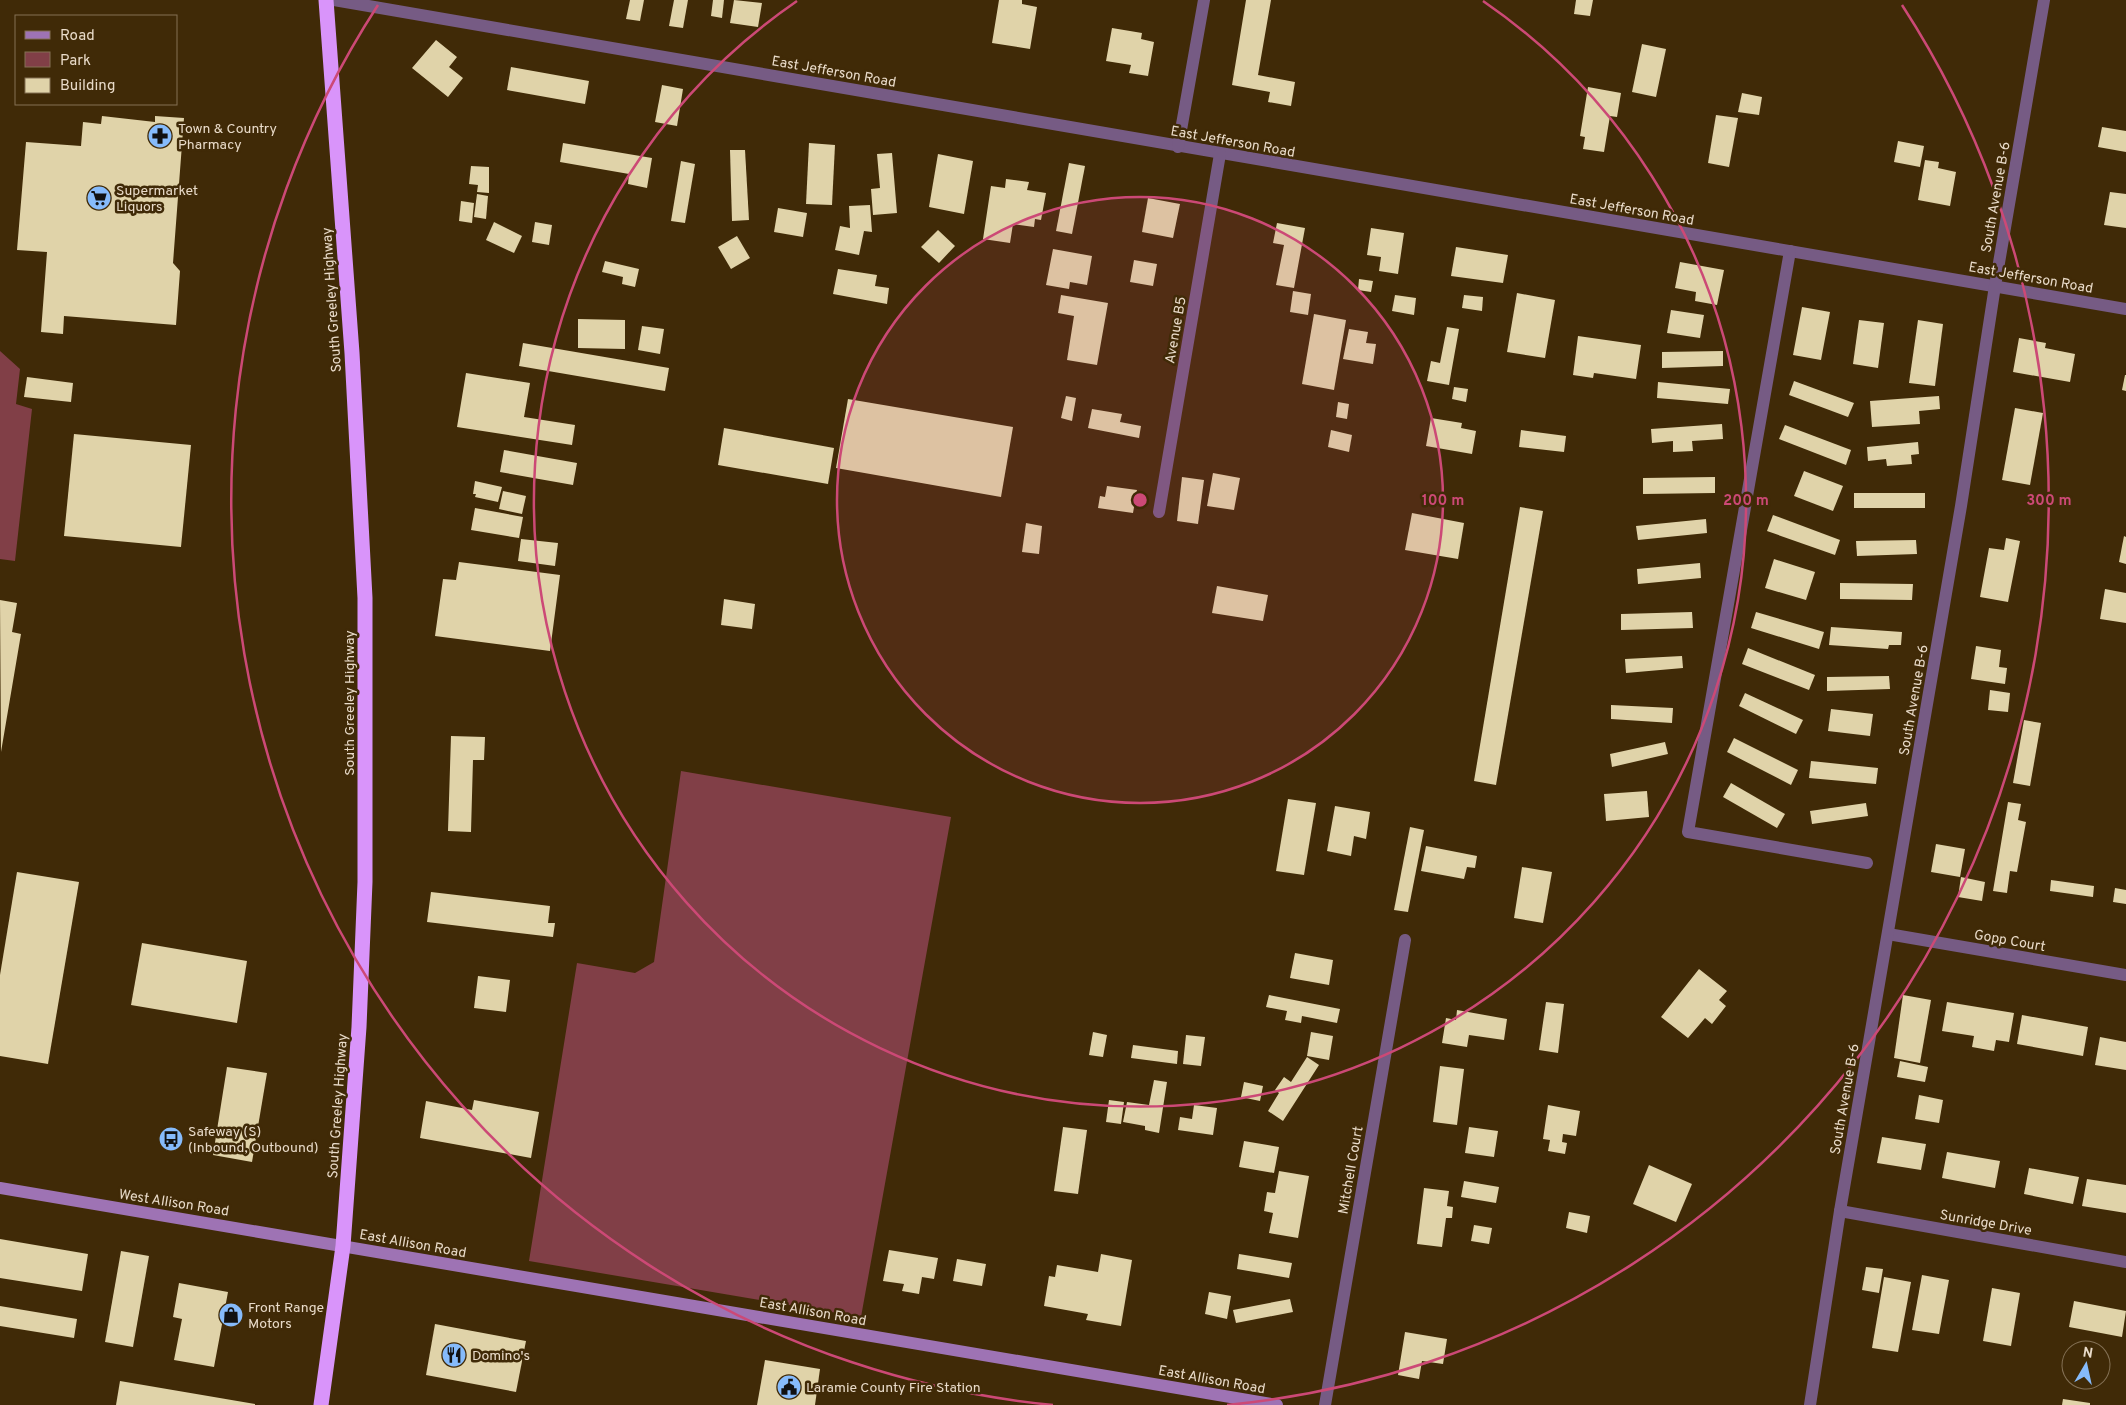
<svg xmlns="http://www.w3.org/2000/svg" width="2126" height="1405" font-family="Overpass,sans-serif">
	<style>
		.green { fill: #813f47 }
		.building { fill: #e0d3a9 }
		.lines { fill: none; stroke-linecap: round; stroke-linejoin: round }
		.street { stroke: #765b84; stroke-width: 12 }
		.secondary { stroke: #9e73b4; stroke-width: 12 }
		.highway { stroke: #d994fa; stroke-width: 15 }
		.ring { fill: none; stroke: #cc4976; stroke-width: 2.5 }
		.labels { text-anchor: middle; stroke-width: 5; stroke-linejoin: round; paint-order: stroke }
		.street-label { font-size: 14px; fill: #e9dbc9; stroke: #402a07 }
		.poi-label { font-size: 14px; fill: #e9dbc9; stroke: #402a07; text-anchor: start }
		.centre { fill: #cc4976; stroke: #402a07; stroke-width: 2.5 }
		.ring-label { font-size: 15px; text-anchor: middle; font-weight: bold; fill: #cc4976; stroke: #402a07; stroke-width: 5; stroke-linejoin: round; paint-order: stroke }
	</style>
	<rect width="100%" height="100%" fill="#402a07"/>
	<g class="green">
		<polygon points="0,351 20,369 16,404 32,409 15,561 0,559"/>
		<polygon points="681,771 951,817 861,1317 529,1261 577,963 635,973 654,962"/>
	</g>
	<g class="building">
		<polygon points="630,0 644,0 640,21 626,19"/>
		<polygon points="674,0 688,0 683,28 669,26"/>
		<polygon points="713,0 724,0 722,18 711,16"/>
		<polygon points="734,0 762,3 758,27 730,23"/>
		<polygon points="999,0 1022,0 1022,4 1037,7 1030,49 992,43"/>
		<polygon points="1246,0 1271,0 1258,75 1295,82 1291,106 1268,102 1270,92 1232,85"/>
		<polygon points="1576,0 1593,0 1590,16 1574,14"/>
		<polygon points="1112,28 1142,33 1141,39 1154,42 1148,76 1129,73 1131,65 1106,61"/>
		<polygon points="436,40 457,57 449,67 463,78 448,97 412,68"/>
		<polygon points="1642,44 1666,49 1656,97 1632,92"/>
		<polygon points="511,67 589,81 585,104 507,90"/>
		<polygon points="662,85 683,89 677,126 655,122"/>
		<polygon points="1588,87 1621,93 1617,117 1610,116 1604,152 1583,149 1585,137 1580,136"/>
		<polygon points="1742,93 1762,97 1759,115 1738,112"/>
		<polygon points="1716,115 1738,118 1729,167 1708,163"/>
		<polygon points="102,116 155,122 155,116 184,118 173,263 180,271 176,325 64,316 63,334 41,332 47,252 17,250 26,142 81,146 83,122 101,124"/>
		<polygon points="2102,127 2126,131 2126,152 2098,147"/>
		<polygon points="1898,141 1924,146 1920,167 1894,162"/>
		<polygon points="563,143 652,158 647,188 628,184 629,174 560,162"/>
		<polygon points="809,143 835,145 832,205 806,204"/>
		<polygon points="730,150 745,150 749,220 732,221"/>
		<polygon points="892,153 897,213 873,215 871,189 880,188 877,154"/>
		<polygon points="938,154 973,161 964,214 929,207"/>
		<polygon points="1925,160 1939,162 1938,168 1956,172 1950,206 1918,200"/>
		<polygon points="681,161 695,164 685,223 671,221"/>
		<polygon points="1069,163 1085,166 1072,234 1056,231"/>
		<polygon points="471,166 489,167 489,193 477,192 478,185 469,184"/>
		<polygon points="1006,179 1029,182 1027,190 1046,193 1041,220 1035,219 1034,227 1013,224 1010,243 983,239 991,186 1005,188"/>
		<polygon points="2110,192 2126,194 2126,228 2104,225"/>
		<polygon points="477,194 488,196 486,219 474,217"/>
		<polygon points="1148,198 1180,204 1173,238 1142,232"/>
		<polygon points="461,201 474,203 472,223 459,221"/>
		<polygon points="870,205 872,232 864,231 859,255 835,250 840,226 850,228 849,206"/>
		<polygon points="778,208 807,213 803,237 774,232"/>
		<polygon points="494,222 522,236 514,253 486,240"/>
		<polygon points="535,222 552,225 549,245 532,242"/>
		<polygon points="1277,223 1305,228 1294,288 1276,285 1284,245 1273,243"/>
		<polygon points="1371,228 1404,233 1398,274 1379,271 1381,257 1367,255"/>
		<polygon points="938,230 955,246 939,263 921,247"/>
		<polygon points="737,236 750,258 731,269 718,247"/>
		<polygon points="1456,247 1508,255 1503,283 1451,276"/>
		<polygon points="1053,249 1092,256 1087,285 1070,282 1069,289 1046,285"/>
		<polygon points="1134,260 1157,264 1153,286 1130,282"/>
		<polygon points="605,261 639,269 635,287 622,284 623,277 602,272"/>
		<polygon points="1680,262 1724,270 1717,305 1695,301 1696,292 1675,288"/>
		<polygon points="838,269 877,275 875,286 889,288 887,304 833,294"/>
		<polygon points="1359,279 1373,281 1371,292 1358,290"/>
		<polygon points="1293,291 1311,294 1308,315 1290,312"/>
		<polygon points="1517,293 1555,300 1545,358 1507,352"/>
		<polygon points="1061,295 1108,303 1097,365 1067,360 1074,316 1058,313"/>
		<polygon points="1395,295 1416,298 1414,315 1392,311"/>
		<polygon points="1464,295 1483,297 1482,311 1462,308"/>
		<polygon points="1802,307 1830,312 1821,360 1793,355"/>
		<polygon points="1671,310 1704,315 1700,338 1667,333"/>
		<polygon points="1314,314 1346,320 1334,390 1302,384"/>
		<polygon points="578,319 625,320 625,349 578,348"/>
		<polygon points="1859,320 1884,323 1878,368 1853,364"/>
		<polygon points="1918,320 1943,324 1935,386 1909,383"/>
		<polygon points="642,326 664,329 660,354 638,350"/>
		<polygon points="1447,327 1459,329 1449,385 1427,381 1431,361 1440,363"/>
		<polygon points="1349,329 1368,332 1366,343 1376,344 1373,364 1343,359"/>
		<polygon points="1578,336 1641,345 1636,379 1594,373 1593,378 1573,375"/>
		<polygon points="2019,338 2046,343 2045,348 2075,354 2070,382 2013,372"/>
		<polygon points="523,343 669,368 665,391 519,366"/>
		<polygon points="1723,351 1723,366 1662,368 1662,352"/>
		<polygon points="466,373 530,383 524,417 575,425 572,445 457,427"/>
		<polygon points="2125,375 2126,375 2126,391 2122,390"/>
		<polygon points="27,377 73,383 71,402 24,397"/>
		<polygon points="1794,381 1854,403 1848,417 1789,395"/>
		<polygon points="1658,382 1730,389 1728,404 1657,398"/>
		<polygon points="1454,387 1468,389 1466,402 1452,399"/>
		<polygon points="1066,396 1076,398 1072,421 1061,418"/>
		<polygon points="1939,396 1940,409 1919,411 1920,424 1872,427 1870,401"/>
		<polygon points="848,399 1013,427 1001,497 836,468"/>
		<polygon points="1338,402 1349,404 1347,419 1336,417"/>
		<polygon points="2015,408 2043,413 2030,485 2002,480"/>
		<polygon points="1092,409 1122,414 1120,422 1141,426 1139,438 1088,428"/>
		<polygon points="1431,418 1462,423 1461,428 1476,431 1472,454 1426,446"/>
		<polygon points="1722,424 1723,439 1692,441 1693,451 1673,452 1673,441 1652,443 1651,429"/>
		<polygon points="1785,425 1851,450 1846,465 1779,439"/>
		<polygon points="724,428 834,448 828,484 718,465"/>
		<polygon points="1331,430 1352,435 1349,452 1328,447"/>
		<polygon points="1521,430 1566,436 1564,452 1519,447"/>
		<polygon points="74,434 191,445 181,547 64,536"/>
		<polygon points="1918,442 1919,454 1911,455 1912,464 1887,466 1886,459 1868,461 1867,447"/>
		<polygon points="504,450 577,463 573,485 500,472"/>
		<polygon points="1804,471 1843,486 1833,511 1794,496"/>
		<polygon points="1213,473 1240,478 1234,510 1207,506"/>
		<polygon points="1182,477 1204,480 1198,524 1177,521"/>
		<polygon points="1715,477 1715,493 1643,494 1643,478"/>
		<polygon points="475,481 502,487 498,502 475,497 476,494 473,494"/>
		<polygon points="1107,486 1137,490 1133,513 1098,508 1100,496 1105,497"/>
		<polygon points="503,491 526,496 522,514 499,509"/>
		<rect x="1854" y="493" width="71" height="15"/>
		<polygon points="1520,507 1543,511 1496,785 1474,781"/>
		<polygon points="475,508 523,517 519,538 471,530"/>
		<polygon points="1412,513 1464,523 1458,559 1405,550"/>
		<polygon points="1773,515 1840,540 1835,555 1767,531"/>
		<polygon points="1706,519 1707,533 1638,540 1636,526"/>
		<polygon points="1026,523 1042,526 1039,554 1022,552"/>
		<polygon points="2124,536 2126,537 2126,564 2119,562"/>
		<polygon points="2006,538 2020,541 2008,602 1980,597 1989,548 2004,550"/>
		<polygon points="521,539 558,543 555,566 518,561"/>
		<polygon points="1916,540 1917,554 1857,556 1856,541"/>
		<polygon points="1774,559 1815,572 1806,600 1765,588"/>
		<polygon points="459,562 560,575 550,651 435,636 443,579 456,580"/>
		<polygon points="1700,563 1701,578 1638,584 1637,569"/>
		<polygon points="1840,583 1913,584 1912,600 1840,599"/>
		<polygon points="1217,586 1268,595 1263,621 1212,613"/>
		<polygon points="2105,589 2126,593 2126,623 2100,619"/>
		<polygon points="724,599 755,604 752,629 721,625"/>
		<polygon points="0,600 17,603 12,632 21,634 1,752"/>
		<polygon points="1692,612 1693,628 1621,630 1621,614"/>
		<polygon points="1756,612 1824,632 1819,649 1751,628"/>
		<polygon points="1831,627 1902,632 1901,645 1889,645 1888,649 1829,645"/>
		<polygon points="1976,646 2001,650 1999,667 2007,668 2005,684 1971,679"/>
		<polygon points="1748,648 1815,675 1809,690 1742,664"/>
		<polygon points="1682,656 1683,668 1626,673 1625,659"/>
		<polygon points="1889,676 1890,689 1827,691 1827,677"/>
		<polygon points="1990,690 2010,693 2008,712 1988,710"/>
		<polygon points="1745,693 1803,720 1796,734 1739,706"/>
		<polygon points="1611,705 1673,708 1672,723 1611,719"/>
		<polygon points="1831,709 1873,714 1870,736 1828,731"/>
		<polygon points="2024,720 2041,723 2030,786 2013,783"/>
		<polygon points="451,736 485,737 484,760 473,760 471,832 448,831"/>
		<polygon points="1734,738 1798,770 1791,785 1727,752"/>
		<polygon points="1665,742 1668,754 1612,767 1610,754"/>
		<polygon points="1811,761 1878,768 1876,784 1809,778"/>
		<polygon points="1731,783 1785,814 1777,828 1723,797"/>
		<polygon points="1647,791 1649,817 1606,821 1604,794"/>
		<polygon points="1288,799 1316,803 1304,875 1276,871"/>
		<polygon points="2008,802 2021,804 2018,820 2026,822 2017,872 2010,871 2007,893 1993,891"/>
		<polygon points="1866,803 1868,816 1812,824 1810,811"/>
		<polygon points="1335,806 1370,812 1366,839 1354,836 1351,856 1327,851"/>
		<polygon points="1410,827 1424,830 1408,912 1394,910"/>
		<polygon points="1936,844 1965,849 1960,877 1931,872"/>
		<polygon points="1426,846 1477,856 1475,868 1467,867 1464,879 1421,871"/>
		<polygon points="1522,867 1552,872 1543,923 1514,918"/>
		<polygon points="17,872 79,882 48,1064 0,1056 0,975"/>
		<polygon points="1961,877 1985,882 1982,901 1958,897"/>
		<polygon points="2051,880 2094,886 2093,897 2050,891"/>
		<polygon points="2115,888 2126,890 2126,904 2113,902"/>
		<polygon points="431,892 550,906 548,923 555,923 553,937 427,922"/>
		<polygon points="142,943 247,961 237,1023 131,1005"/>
		<polygon points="1295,953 1333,960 1329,985 1290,978"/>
		<polygon points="1699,969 1727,991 1719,1000 1726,1006 1712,1024 1705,1018 1688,1038 1661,1017"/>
		<polygon points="478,976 510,980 506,1012 474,1008"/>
		<polygon points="1269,995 1340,1009 1337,1023 1302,1016 1301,1023 1285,1020 1287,1011 1266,1007"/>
		<polygon points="1903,995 1931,1000 1920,1063 1894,1058"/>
		<polygon points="1546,1002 1564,1004 1558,1053 1539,1050"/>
		<polygon points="1947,1002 2014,1013 2009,1042 1996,1040 1994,1051 1972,1047 1974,1036 1942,1031"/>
		<polygon points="1457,1010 1507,1019 1504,1040 1469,1035 1467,1047 1442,1043 1446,1018 1456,1020"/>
		<polygon points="2022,1015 2088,1027 2083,1056 2017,1044"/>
		<polygon points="1093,1032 1107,1035 1103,1057 1089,1055"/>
		<polygon points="1311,1032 1333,1036 1329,1060 1307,1056"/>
		<polygon points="1186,1035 1205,1037 1201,1066 1183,1064"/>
		<polygon points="2100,1037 2126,1042 2126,1070 2095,1065"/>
		<polygon points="1133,1045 1178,1051 1177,1064 1131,1058"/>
		<polygon points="1307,1057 1319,1065 1283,1121 1268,1111 1279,1093 1275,1090 1284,1077 1291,1082"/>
		<polygon points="1900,1061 1928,1067 1925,1082 1897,1077"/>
		<polygon points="1440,1066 1464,1069 1457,1125 1433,1122"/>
		<polygon points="227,1067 267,1073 252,1162 213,1155"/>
		<polygon points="1154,1080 1167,1082 1159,1133 1145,1130 1145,1126 1123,1122 1127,1102 1149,1105"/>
		<polygon points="1244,1082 1263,1086 1260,1101 1241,1097"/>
		<polygon points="1919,1095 1943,1100 1939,1123 1915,1119"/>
		<polygon points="474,1100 539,1112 531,1158 420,1138 426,1101 472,1110"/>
		<polygon points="1109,1100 1124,1102 1121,1124 1106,1122"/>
		<polygon points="1194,1105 1217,1108 1213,1135 1178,1130 1180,1117 1192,1119"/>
		<polygon points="1548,1105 1580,1111 1576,1136 1563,1134 1562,1142 1567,1143 1565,1154 1548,1151 1550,1140 1543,1139"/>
		<polygon points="1063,1127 1087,1130 1078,1194 1054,1191"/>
		<polygon points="1469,1127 1498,1131 1494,1157 1465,1153"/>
		<polygon points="1882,1137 1926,1144 1921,1170 1877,1163"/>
		<polygon points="1244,1141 1279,1147 1274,1173 1239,1167"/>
		<polygon points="1947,1152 2000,1161 1995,1188 1942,1178"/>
		<polygon points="1649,1165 1692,1184 1676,1222 1633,1204"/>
		<polygon points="2029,1168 2079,1177 2073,1204 2024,1194"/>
		<polygon points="1279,1171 1309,1176 1298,1238 1269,1233 1273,1213 1264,1211 1267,1192 1275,1193"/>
		<polygon points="2087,1179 2126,1185 2126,1213 2082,1206"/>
		<polygon points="1464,1181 1499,1187 1496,1203 1461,1197"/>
		<polygon points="1424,1188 1449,1191 1447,1206 1453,1207 1452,1218 1446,1218 1442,1247 1417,1244"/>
		<polygon points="1569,1212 1590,1216 1587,1233 1566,1228"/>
		<polygon points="1474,1225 1492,1228 1489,1244 1471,1241"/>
		<polygon points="0,1239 88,1254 82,1291 0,1278"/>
		<polygon points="889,1250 938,1258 934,1279 922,1277 919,1294 902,1291 904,1284 883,1281"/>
		<polygon points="121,1251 149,1256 133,1347 105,1342"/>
		<polygon points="1101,1254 1132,1260 1121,1326 1086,1320 1088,1314 1044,1306 1049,1276 1055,1277 1057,1265 1098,1272"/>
		<polygon points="1239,1254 1292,1263 1289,1278 1237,1269"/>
		<polygon points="957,1259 986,1264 982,1286 953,1281"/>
		<polygon points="1866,1267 1883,1269 1879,1293 1862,1290"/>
		<polygon points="1922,1275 1949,1280 1939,1334 1912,1330"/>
		<polygon points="1884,1277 1911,1282 1898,1352 1872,1348"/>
		<polygon points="179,1283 228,1292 214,1367 174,1360 182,1319 173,1317"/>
		<polygon points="1992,1288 2020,1293 2011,1346 1983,1341"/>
		<polygon points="1209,1292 1231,1296 1227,1319 1205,1314"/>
		<polygon points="1290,1299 1293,1312 1236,1323 1233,1310"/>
		<polygon points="2074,1301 2126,1311 2122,1337 2069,1327"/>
		<polygon points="0,1306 77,1319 74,1338 0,1326"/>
		<polygon points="435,1324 526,1341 516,1392 426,1375"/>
		<polygon points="1405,1332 1447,1339 1443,1364 1422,1361 1419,1379 1398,1375"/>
		<polygon points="765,1360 820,1369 815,1405 757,1405"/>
		<polygon points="120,1381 255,1404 255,1405 116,1405"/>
		<polygon points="2063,1399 2090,1403 2090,1405 2062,1405"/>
	</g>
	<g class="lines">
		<g class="street">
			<polyline points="334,0 2126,309"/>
			<polyline points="1178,147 1204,0"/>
			<polyline points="1790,251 1688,832 1867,863"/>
			<polyline points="1159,512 1220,154"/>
			<polyline points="1888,934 2126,975"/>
			<polyline points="1840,1211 2126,1262"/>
			<polyline points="1325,1405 1405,940"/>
			<polyline points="1810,1405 1840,1211 1961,506 1995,286 2044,0"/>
		</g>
		<polyline class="secondary" points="0,1188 1277,1405"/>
		<polyline class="highway" points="321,1405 343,1246 359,1027 365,882 365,598 352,353 326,0"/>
	</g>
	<circle cx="1140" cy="500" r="303" fill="#cc4976" fill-opacity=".12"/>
	<g class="ring">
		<circle cx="1140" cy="500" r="303"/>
		<path d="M1483 1A606 606 0 1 1 797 1"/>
		<path d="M1053 1405A909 909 0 0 1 378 5M1902 5A909 909 0 0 1 1227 1405"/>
	</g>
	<defs>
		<symbol id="pharmacy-disc" viewBox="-11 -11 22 22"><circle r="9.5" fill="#86bbfb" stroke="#402a07"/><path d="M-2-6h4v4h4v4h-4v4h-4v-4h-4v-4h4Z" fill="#111"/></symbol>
		<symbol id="supermarket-disc" viewBox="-11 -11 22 22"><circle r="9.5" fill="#86bbfb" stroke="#402a07"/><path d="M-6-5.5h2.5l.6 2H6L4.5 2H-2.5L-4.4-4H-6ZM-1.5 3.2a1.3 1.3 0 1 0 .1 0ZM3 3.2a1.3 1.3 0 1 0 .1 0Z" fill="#111"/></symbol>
		<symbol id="bus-disc" viewBox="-11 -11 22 22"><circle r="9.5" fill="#86bbfb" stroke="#402a07"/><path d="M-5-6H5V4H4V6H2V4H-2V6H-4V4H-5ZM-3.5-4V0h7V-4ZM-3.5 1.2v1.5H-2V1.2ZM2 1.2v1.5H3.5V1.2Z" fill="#111"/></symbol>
		<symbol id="shop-disc" viewBox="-11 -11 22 22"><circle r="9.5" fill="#86bbfb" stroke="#402a07"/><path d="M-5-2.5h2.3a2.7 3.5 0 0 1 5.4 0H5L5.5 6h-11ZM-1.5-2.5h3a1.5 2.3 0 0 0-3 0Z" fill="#111"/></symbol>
		<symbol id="restaurant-disc" viewBox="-11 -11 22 22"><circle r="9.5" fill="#86bbfb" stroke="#402a07"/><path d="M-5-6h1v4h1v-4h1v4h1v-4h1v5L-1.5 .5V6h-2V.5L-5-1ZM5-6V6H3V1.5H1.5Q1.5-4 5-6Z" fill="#111"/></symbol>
		<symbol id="civic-disc" viewBox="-11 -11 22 22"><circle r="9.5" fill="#86bbfb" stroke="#402a07"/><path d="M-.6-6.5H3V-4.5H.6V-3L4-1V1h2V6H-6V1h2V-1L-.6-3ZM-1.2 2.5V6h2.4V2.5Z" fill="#111"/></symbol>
	</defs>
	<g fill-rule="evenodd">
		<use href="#pharmacy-disc" x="146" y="122" width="28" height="28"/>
		<use href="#supermarket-disc" x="85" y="184" width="28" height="28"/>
		<use href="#bus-disc" x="157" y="1125" width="28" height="28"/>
		<use href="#shop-disc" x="217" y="1301" width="28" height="28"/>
		<use href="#restaurant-disc" x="440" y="1341" width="28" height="28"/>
		<use href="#civic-disc" x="775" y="1373" width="28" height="28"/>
	</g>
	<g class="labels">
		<g class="street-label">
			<text transform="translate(834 71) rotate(10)" y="5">East Jefferson Road</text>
			<text transform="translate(1233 141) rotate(10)" y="5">East Jefferson Road</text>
			<text transform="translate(1995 197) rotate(-80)" y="5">South Avenue B-6</text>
			<text transform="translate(1632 209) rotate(10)" y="5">East Jefferson Road</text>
			<text transform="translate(2031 277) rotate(10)" y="5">East Jefferson Road</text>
			<text transform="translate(331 300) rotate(-94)" y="5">South Greeley Highway</text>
			<text transform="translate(1175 330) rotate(-80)" y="5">Avenue B5</text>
			<text transform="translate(1913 700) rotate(-80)" y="5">South Avenue B-6</text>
			<text transform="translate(349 703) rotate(-90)" y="5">South Greeley Highway</text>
			<text transform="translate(2010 940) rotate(10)" y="5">Gopp Court</text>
			<text transform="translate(1844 1099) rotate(-80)" y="5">South Avenue B-6</text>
			<text transform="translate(337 1106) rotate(-86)" y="5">South Greeley Highway</text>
			<text transform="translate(1350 1170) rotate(-80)" y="5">Mitchell Court</text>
			<text transform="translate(174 1202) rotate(9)" y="5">West Allison Road</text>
			<text transform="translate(1986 1222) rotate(10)" y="5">Sunridge Drive</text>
			<text transform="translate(413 1243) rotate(10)" y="5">East Allison Road</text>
			<text transform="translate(813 1311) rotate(10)" y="5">East Allison Road</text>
			<text transform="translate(1212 1379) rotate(10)" y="5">East Allison Road</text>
		</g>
		<g class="poi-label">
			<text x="178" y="133">Town &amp; Country<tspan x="178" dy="16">Pharmacy</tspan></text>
			<text x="116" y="195">Supermarket<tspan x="116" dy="16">Liquors</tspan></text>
			<text x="188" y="1136">Safeway (S)<tspan x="188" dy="16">(Inbound, Outbound)</tspan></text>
			<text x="248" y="1312">Front Range<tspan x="248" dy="16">Motors</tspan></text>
			<text x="472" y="1360">Domino's</text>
			<text x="806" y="1392">Laramie County Fire Station</text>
		</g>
	</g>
	<circle cx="1140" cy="500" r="8" class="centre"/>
	<g class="ring-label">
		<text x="1443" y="505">100 m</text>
		<text x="1746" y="505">200 m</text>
		<text x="2049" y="505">300 m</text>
	</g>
	<rect x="15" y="15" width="162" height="90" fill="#402a07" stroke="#847155"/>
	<rect x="25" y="31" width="25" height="8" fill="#9e73b4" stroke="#847155"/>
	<text x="60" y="40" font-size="15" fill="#e9dbc9">Road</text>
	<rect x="25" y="52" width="25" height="15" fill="#813f47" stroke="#847155"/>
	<text x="60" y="65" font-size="15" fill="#e9dbc9">Park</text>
	<rect x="25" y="78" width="25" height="15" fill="#e0d3a9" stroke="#847155"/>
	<text x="60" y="90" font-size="15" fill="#e9dbc9">Building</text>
	<g transform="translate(2086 1365) rotate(9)"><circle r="24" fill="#402a07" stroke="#847155"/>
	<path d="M0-4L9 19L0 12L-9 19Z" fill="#86bbfb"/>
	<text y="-8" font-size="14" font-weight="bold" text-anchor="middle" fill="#e9dbc9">N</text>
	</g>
</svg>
